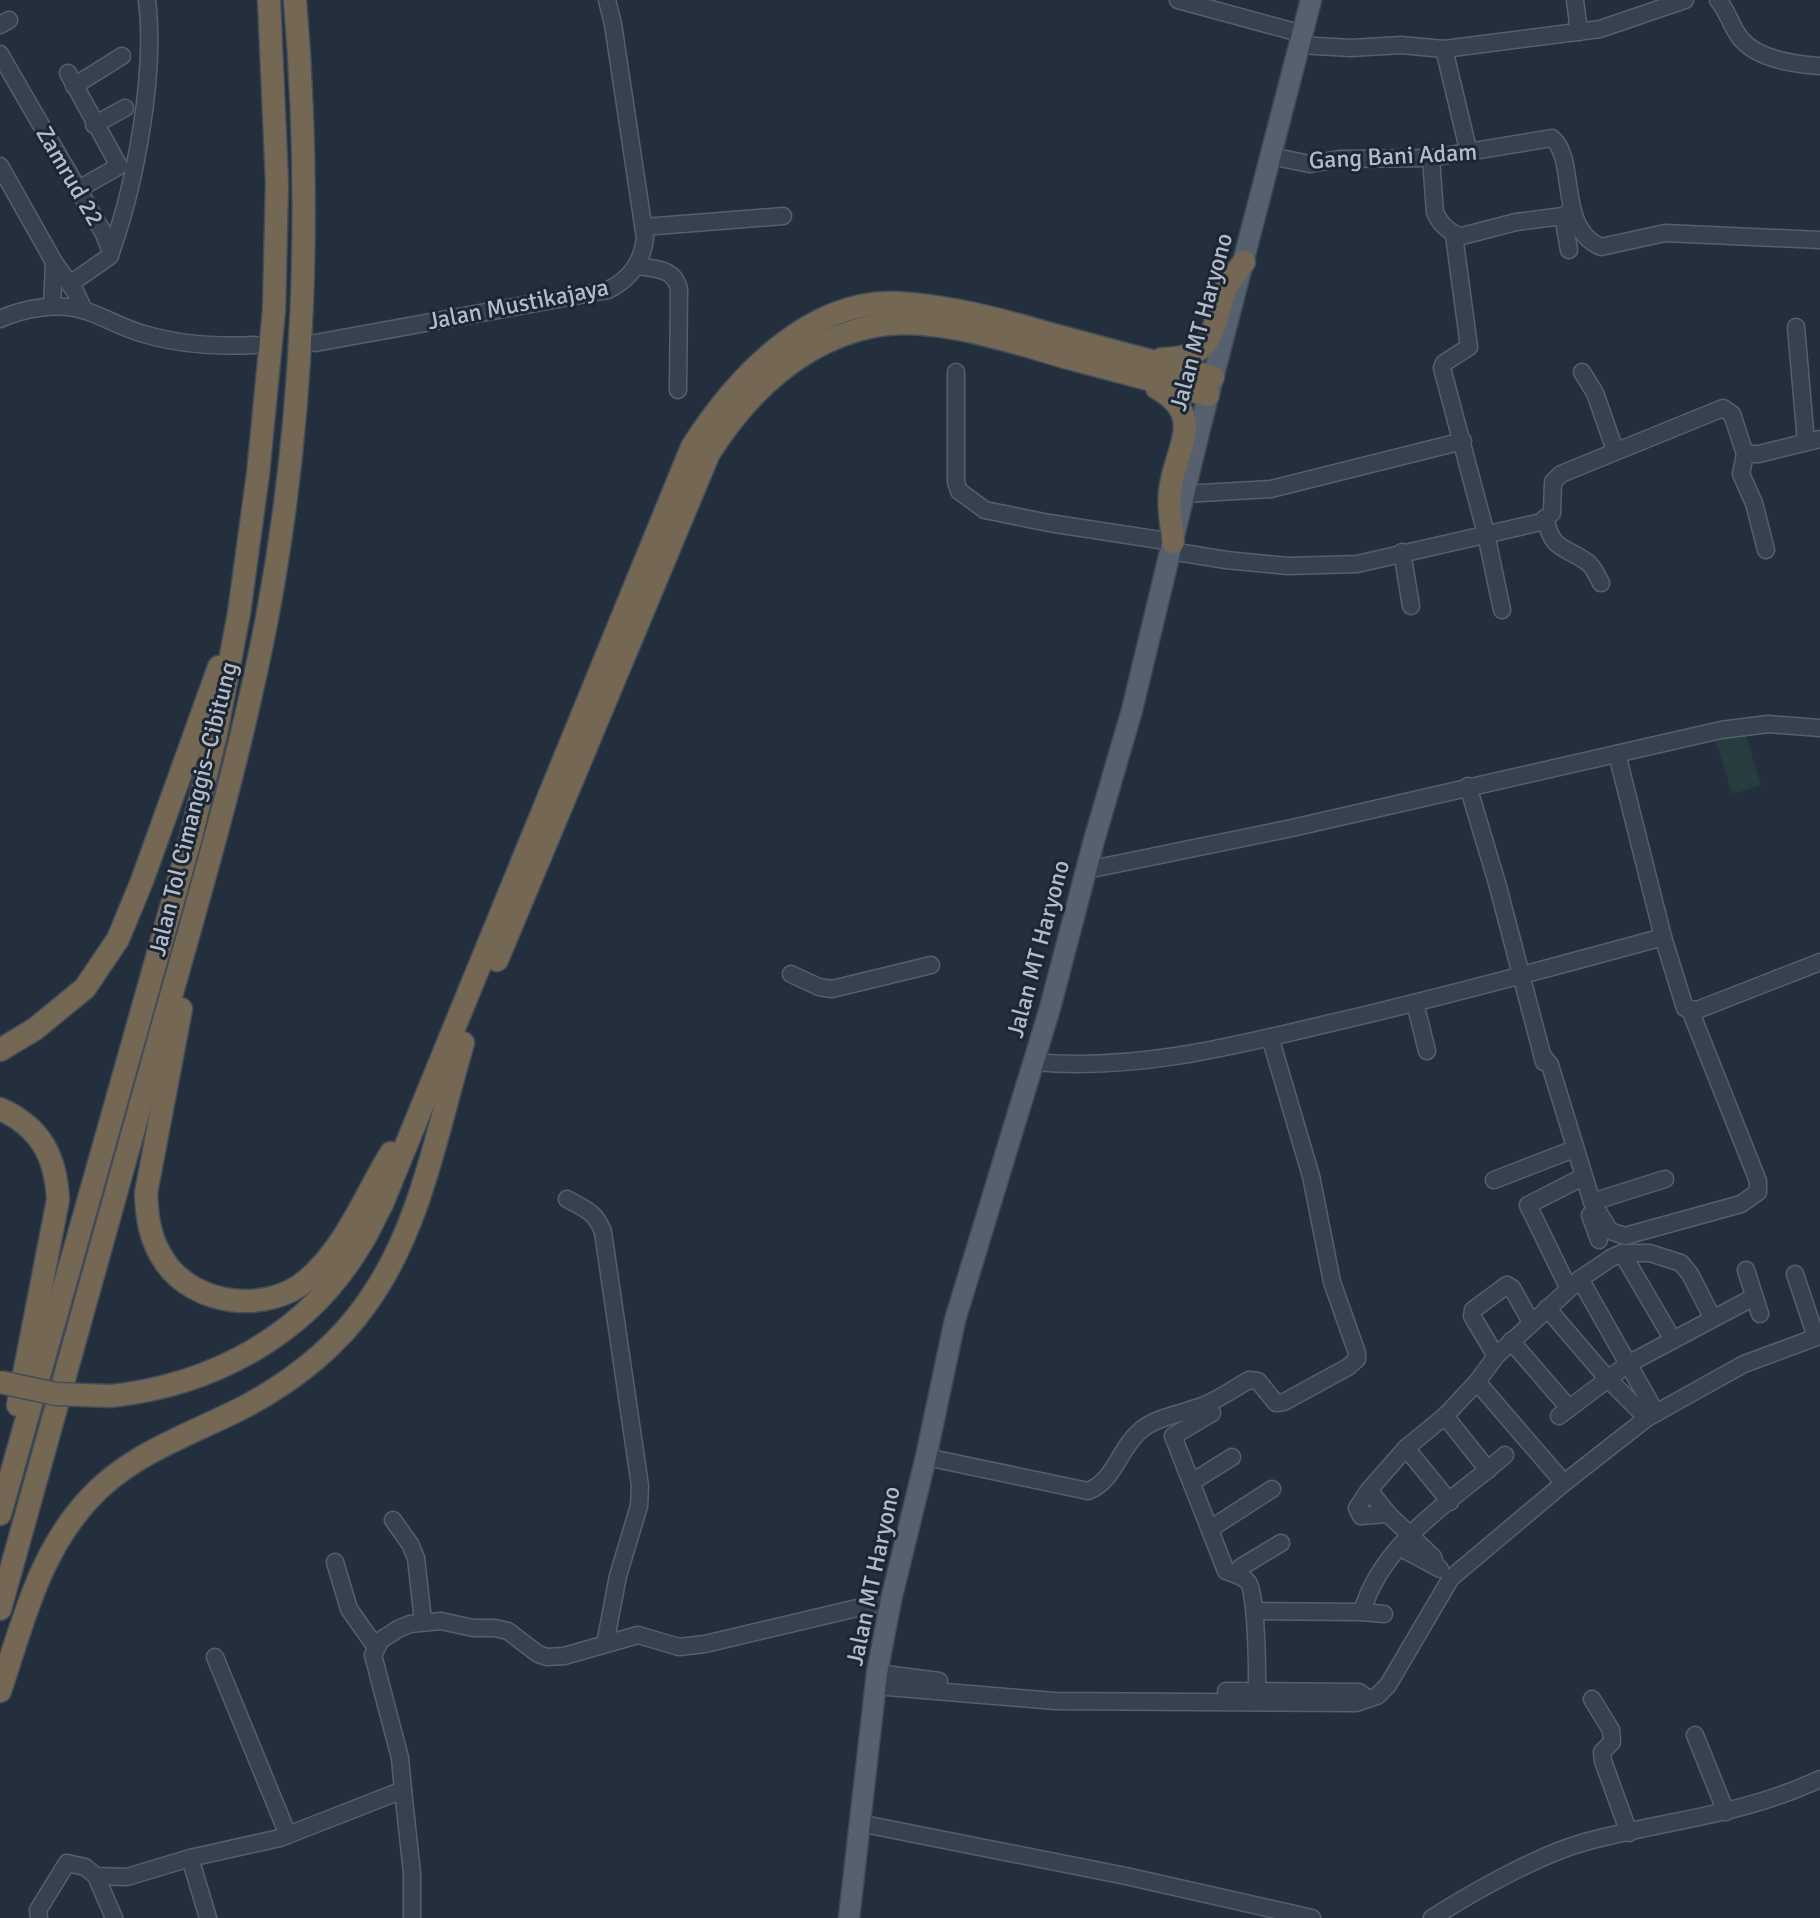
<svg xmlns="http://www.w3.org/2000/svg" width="1820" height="1918" font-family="Signika,sans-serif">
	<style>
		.green { fill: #263c3f }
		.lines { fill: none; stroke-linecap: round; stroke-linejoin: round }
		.minor-casing { stroke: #565f6c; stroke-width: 19 }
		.major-casing { stroke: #414a57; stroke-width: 23 }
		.highway-casing { stroke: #434c59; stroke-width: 25 }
		.minor { stroke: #38414e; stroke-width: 16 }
		.major { stroke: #56606e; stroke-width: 20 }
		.highway { stroke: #746855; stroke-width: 22 }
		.highway-bridge-casing { stroke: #434c59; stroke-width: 25; stroke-linecap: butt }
		.highway-bridge { stroke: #746855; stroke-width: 22 }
		.labels { text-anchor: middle; stroke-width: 6; stroke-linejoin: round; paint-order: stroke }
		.street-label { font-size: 24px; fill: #b4bcc9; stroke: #1d2633 }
	</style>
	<rect width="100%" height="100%" fill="#242f3e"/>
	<polygon class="green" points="1745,732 1761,785 1732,794 1716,741"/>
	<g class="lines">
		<defs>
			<g id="minor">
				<polyline points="1178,0 1303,34"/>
				<polyline points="1575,0 1579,32"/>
				<path d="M1718,0C1728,11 1731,27 1741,39C1759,60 1795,64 1820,66"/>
				<polyline points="0,25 9,20"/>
				<polyline points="1299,45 1351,48 1401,45 1444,49 1600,29 1685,0"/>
				<polyline points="1444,49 1469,153"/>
				<polyline points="0,54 104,234 111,252 110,256 70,284"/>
				<polyline points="68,73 119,166 77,190"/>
				<polyline points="74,86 122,56"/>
				<polyline points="94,125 125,108"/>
				<path d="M1271,156L1310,164L1339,159L1431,158L1552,138C1578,160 1556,228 1601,247L1665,233L1820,240"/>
				<path d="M1431,158L1435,212C1439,223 1450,234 1462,236L1516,222L1563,216L1571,210"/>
				<polyline points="0,166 54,262"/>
				<polyline points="1563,216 1569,250"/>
				<polyline points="644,227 783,216"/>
				<polyline points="1454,235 1469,347 1444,363 1442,368 1486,534 1502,610"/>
				<path d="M111,252C136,182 156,73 147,0"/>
				<path d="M637,266C656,269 674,268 679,289L678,390"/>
				<polyline points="52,306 54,262 76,293 84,310"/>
				<path d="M0,319C24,308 60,302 86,311C105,317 124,329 144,334C181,345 217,347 255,345"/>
				<polyline points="1796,327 1806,442"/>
				<path d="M315,343L608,290C630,279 642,263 645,238L613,24L607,0"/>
				<polyline points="956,372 956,482 959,491 985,510 1049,523 1173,542"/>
				<polyline points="1582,372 1595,393 1615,450"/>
				<polyline points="1745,454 1741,474 1754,503 1766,550"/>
				<polyline points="1184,494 1271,489 1463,441"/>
				<path d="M1545,518C1553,552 1563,545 1587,562C1594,567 1597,576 1601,583"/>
				<polyline points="1171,551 1226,560 1288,566 1357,564 1541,522 1552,513 1553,482 1561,474 1723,408 1732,414 1745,454 1759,454 1820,439"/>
				<polyline points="1402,552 1411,606"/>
				<polyline points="1617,754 1663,937 1685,1008 1697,1010 1820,962"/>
				<polyline points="1468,786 1497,883 1544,1062"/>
				<polyline points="1087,870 1292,828 1721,730 1768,724 1820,728"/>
				<polyline points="791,974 819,987 832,989 931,965"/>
				<polyline points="1415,1003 1427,1051"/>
				<polyline points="1542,1055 1550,1065 1592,1202 1610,1231 1625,1236 1741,1204 1758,1192 1758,1181 1690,1010"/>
				<path d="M1034,1062C1133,1071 1226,1048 1322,1025C1436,999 1550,968 1663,937"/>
				<polyline points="1494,1180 1569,1151"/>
				<path d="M567,1199C585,1209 595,1211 603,1232L640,1486L639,1506L618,1576L605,1644"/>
				<polyline points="1592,1202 1665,1179"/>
				<polyline points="1590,1215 1599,1240"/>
				<polyline points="1622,1253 1673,1340"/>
				<polyline points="1746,1270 1760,1314"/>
				<polyline points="1795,1274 1816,1337"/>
				<polyline points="1580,1279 1656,1413"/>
				<polyline points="1566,1283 1528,1205 1577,1180"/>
				<polyline points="1547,1308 1607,1378 1647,1418"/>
				<polyline points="1511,1341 1568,1407"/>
				<polyline points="1496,1356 1472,1316 1473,1310 1507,1285 1512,1288 1531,1322"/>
				<polyline points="1477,1382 1564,1483"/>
				<path d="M1212,1413L1173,1436L1226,1571C1234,1574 1243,1576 1248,1582C1257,1593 1258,1683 1256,1700"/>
				<polyline points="1445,1416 1488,1470"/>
				<polyline points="1559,1416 1628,1364 1754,1297"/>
				<polyline points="1406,1448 1450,1502"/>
				<path d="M926,1457L1088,1491C1115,1481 1119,1448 1141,1430C1157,1417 1180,1414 1199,1407C1217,1401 1233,1389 1249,1380L1258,1381L1276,1403L1284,1402L1348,1367L1357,1359V1353L1332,1282L1311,1176L1270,1037"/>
				<polyline points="1192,1482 1232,1457"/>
				<polyline points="1369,1490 1388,1514 1433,1557 1436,1566"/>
				<polyline points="1388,1514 1361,1516 1357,1508 1369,1490 1406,1448 1445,1416 1477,1382 1496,1356 1580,1279 1611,1258 1622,1253 1650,1253 1681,1263 1690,1274 1712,1317"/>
				<polyline points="393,1520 410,1544 416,1558 423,1621"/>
				<polyline points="1210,1529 1272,1489"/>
				<polyline points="1399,1547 1440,1569"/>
				<polyline points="335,1562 349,1609 375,1646"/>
				<polyline points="1235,1574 1241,1567 1281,1543"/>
				<path d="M1256,1611L1362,1612C1382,1541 1453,1501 1505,1455"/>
				<polyline points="1362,1612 1384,1614"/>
				<polyline points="215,1657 288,1835"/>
				<polyline points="877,1673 939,1681"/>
				<polyline points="875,1686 1055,1701 1356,1703 1377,1696 1388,1685 1451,1578 1564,1483 1647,1418 1744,1364 1820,1336"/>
				<polyline points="1226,1691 1359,1692 1368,1699"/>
				<polyline points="1592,1699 1611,1730 1612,1742 1602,1752 1603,1761 1629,1833"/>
				<polyline points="1695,1735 1726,1812"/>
				<polyline points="403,1790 412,1873 412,1918"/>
				<polyline points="859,1823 1126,1876 1312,1918"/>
				<polyline points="190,1858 208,1918"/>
				<polyline points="96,1876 114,1918"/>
				<polyline points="39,1918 38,1910 67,1863 85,1867 96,1876 127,1877 190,1858 280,1838 403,1790 400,1758 373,1655 381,1640 398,1629 410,1624 441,1621 473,1628 495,1628 508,1631 538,1654 547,1657 564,1656 638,1635 679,1647 705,1644 891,1600"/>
				<path d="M1432,1918C1473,1892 1538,1855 1585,1842C1666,1820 1741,1816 1820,1779"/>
			</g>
			<polyline id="major" points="849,1918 877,1673 891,1600 926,1457 955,1320 1050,1008 1093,844 1132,710 1201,424 1311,0"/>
			<g id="highway">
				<path d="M1162,359C1216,359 1211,329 1226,288C1230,279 1238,270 1244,262"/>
				<path d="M1157,388C1208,417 1174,449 1170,492C1168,507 1172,526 1173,542"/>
				<path d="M497,960L709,453C748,392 800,341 874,326C933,314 1015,343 1072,359C1117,371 1162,383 1208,395"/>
				<path d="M181,1009L146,1193C147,1219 150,1240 165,1262C195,1306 267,1314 307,1280C346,1247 365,1195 391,1153"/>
				<polyline points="0,1050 35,1029 85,988 118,939 142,881 219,667"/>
				<path d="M0,1109C41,1127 56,1157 58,1200L18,1405"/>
				<path d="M111,1396C212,1385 305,1336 359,1247C368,1234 374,1218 382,1204L692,447C736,378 809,299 898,303C949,306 999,319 1047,333C1102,348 1157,363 1213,377"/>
				<polyline points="0,1514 191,837 216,734 239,613 258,474 274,310 277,183 269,0"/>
				<path d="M0,1609C53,1418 107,1227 160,1035C199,897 240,759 267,618C305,417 312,204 295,0"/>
				<path d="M0,1691C23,1623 38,1555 88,1500C131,1452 193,1434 248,1405C294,1380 337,1346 367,1303C421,1228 437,1130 463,1043"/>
			</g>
		</defs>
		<use href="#minor" class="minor-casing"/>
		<use href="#major" class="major-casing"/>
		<use href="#highway" class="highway-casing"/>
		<use href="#minor" class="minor"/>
		<use href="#major" class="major"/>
		<use href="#highway" class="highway"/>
		<defs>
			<polyline id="highway-bridge" points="0,1382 56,1394 111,1396"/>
		</defs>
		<use href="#highway-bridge" class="highway-bridge-casing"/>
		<use href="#highway-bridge" class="highway-bridge"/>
	</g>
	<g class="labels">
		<g class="street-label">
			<text transform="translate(1393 156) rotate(-3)" y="8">Gang Bani Adam</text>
			<text transform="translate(70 176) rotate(60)" y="8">Zamrud 22</text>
			<text transform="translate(518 304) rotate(-11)" y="8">Jalan Mustikajaya</text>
			<text transform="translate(1201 322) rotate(-75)" y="8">Jalan MT Haryono</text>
			<text transform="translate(193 809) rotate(-76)" y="8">Jalan Tol Cimanggis–Cibitung</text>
			<text transform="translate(1038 949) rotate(-75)" y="8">Jalan MT Haryono</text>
			<text transform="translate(873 1576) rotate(-78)" y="8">Jalan MT Haryono</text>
		</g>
	</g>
</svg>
